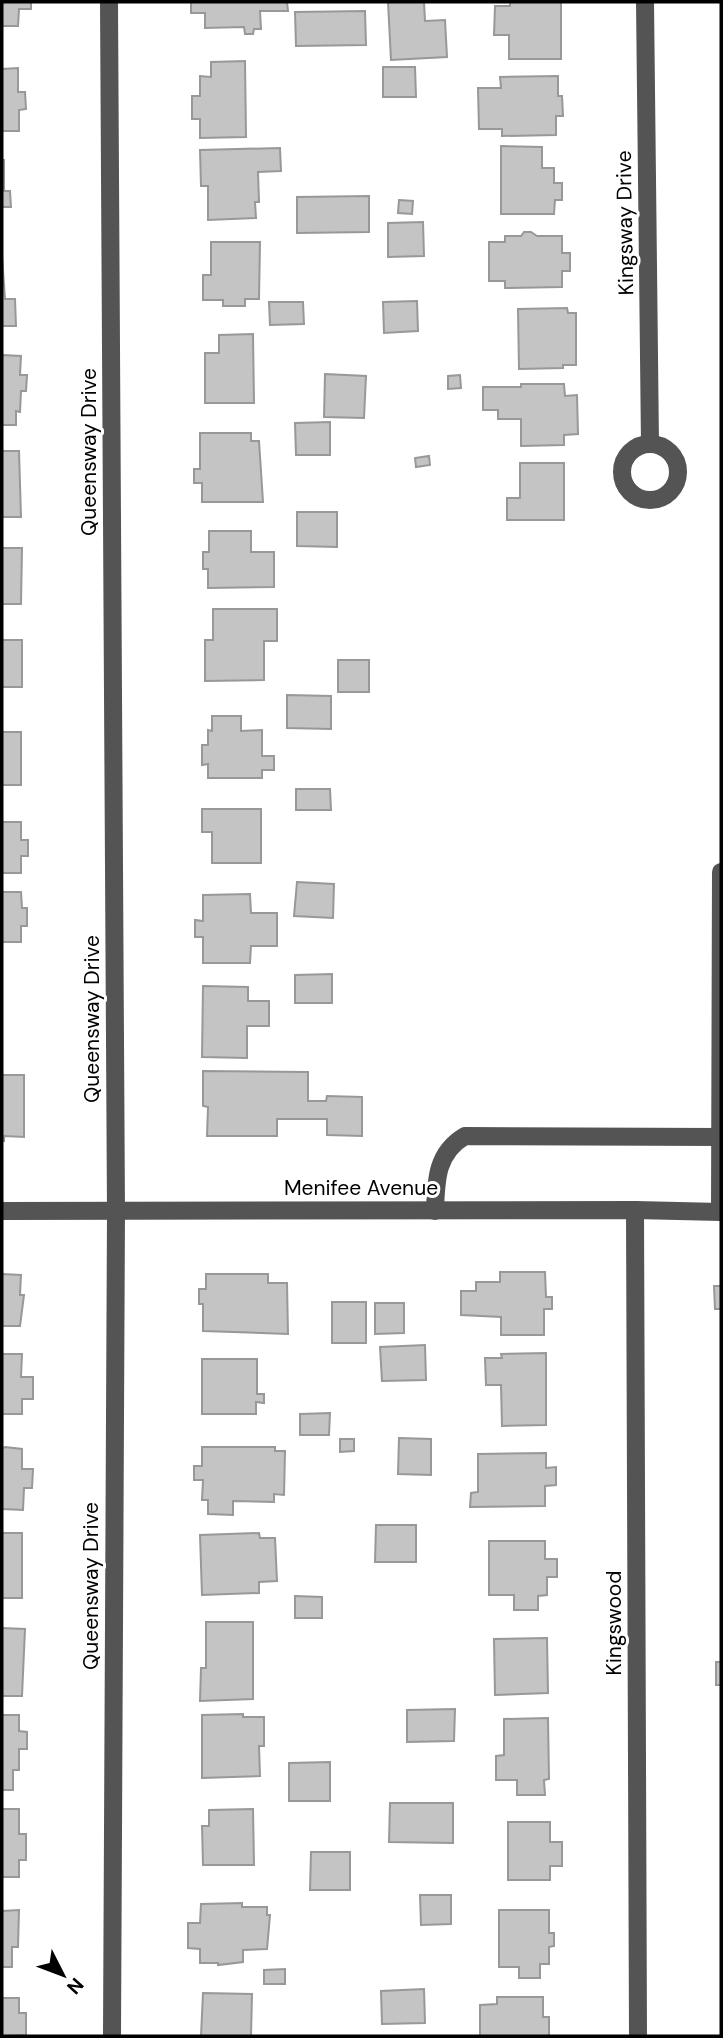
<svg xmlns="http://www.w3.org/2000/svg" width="723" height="2038" font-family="'DM Sans',sans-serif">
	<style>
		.building { fill: #c4c4c4; stroke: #989898; stroke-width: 2 }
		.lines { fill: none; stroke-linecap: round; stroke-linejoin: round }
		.minor { stroke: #545454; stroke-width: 18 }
		.labels { text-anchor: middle; stroke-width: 6; stroke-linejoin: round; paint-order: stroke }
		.street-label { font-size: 21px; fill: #000; stroke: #fff }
	</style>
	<rect width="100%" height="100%" fill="#fff"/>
	<g class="building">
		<polygon points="2,2 31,2 31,9 19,9 18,26 2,26"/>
		<polygon points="191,2 287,2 288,11 260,11 261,29 254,29 253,34 245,34 244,27 205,28 205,13 191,13"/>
		<polygon points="388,2 424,2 425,21 445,20 447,57 391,60"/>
		<polygon points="510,2 561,2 561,59 509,59 509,35 494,35 495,6 510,6"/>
		<polygon points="365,11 366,45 296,46 295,12"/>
		<polygon points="245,61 246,137 200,138 200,119 192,119 192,96 200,96 200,76 211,77 211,62"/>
		<polygon points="383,67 415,67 416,97 383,97"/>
		<polygon points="18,68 18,92 25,92 26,109 19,110 19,131 2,131 2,69"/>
		<polygon points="558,76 558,96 562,96 563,116 556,116 556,135 502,136 502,129 479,129 478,88 501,88 500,77"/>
		<polygon points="501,146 542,147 542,168 554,168 554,183 562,183 562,200 555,200 554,214 501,214"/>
		<polygon points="280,148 281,171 258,172 259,202 255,202 256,218 208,220 208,186 201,186 200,150"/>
		<polygon points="2,160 4,160 4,191 10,191 11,207 2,207"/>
		<polygon points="369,196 369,232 297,233 297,197"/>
		<polygon points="399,200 413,201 412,214 398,213"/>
		<polygon points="423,222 424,256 388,257 388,223"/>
		<polygon points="524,232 531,232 537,236 562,236 562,253 570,253 570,271 562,271 562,287 505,288 505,281 489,281 489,242 505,242 505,236 521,236"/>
		<polygon points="211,242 260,242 259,299 245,299 245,306 223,306 223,300 203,300 203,275 211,275"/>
		<polygon points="2,256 5,299 15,299 16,326 2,326"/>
		<polygon points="417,301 418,331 384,333 383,302"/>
		<polygon points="269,302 303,302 304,324 270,325"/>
		<polygon points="567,308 568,313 576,313 576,365 563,365 563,368 519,369 518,309"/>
		<polygon points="253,334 254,403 205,403 205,353 219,353 219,335"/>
		<polygon points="2,355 21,356 20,375 27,375 26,391 21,391 20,412 16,411 16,425 2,425"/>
		<polygon points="325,374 366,376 364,418 324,417"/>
		<polygon points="460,375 461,388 448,389 448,376"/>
		<polygon points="521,384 564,384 565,396 577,395 578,434 564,435 564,445 521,446 521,419 498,419 498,410 483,410 483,387 521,387"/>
		<polygon points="330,422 330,455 296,455 295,423"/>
		<polygon points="200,433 251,433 251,441 259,441 263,502 202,502 202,483 194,483 194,469 200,469"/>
		<polygon points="2,451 19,451 21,517 2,517"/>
		<polygon points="429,456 430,465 416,467 415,458"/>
		<polygon points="520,463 564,463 564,520 507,520 507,498 520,498"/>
		<polygon points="297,512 337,512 337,547 297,546"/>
		<polygon points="209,531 251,531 251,552 274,552 274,587 208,588 208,569 203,569 203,552 209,552"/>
		<polygon points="2,548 22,548 21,604 2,604"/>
		<polygon points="213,609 277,609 277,641 264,641 264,680 205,681 205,640 213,640"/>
		<rect x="2" y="640" width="20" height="47"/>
		<rect x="338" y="660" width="31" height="32"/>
		<polygon points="287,695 331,696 331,729 287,728"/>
		<polygon points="212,716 241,716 241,731 262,730 262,756 274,756 274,770 262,770 262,778 208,778 208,764 202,765 202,745 208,745 208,730 212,731"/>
		<rect x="2" y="732" width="19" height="53"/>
		<polygon points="296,789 330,789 331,810 296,810"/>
		<polygon points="202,809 261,809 261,863 212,863 212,832 202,832"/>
		<polygon points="2,822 21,822 21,840 28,840 28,856 21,856 21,873 2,873"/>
		<polygon points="297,882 334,884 333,918 294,916"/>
		<polygon points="2,892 21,892 22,908 27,908 27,926 21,926 21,942 2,942"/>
		<polygon points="250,894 251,913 277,913 277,946 251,946 250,963 203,963 203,937 195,937 195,920 203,921 203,895"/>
		<polygon points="332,974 332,1003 295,1003 295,975"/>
		<polygon points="203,986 248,987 248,1001 269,1001 269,1026 247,1026 247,1058 202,1057"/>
		<polygon points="203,1071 308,1072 308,1101 326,1101 327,1096 362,1097 362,1136 327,1135 327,1119 277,1119 277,1136 207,1136 208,1107 203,1106"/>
		<polygon points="2,1075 24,1075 24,1137 4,1136 4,1141 2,1141"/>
		<polygon points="500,1272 545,1272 546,1297 552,1297 552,1309 544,1309 544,1335 501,1335 501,1317 461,1315 461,1291 476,1291 476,1282 500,1282"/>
		<polygon points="2,1274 21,1275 20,1295 24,1295 20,1326 2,1326"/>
		<polygon points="206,1274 268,1274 268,1283 287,1283 288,1334 203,1331 203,1304 199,1304 199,1289 206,1289"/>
		<polygon points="714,1286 721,1286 721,1309 715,1309"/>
		<rect x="332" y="1302" width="34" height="41"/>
		<polygon points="375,1303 404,1303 404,1333 375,1334"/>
		<polygon points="425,1345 426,1380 382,1381 380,1347"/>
		<polygon points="546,1353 546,1425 502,1426 501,1385 486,1385 485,1358 502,1358 501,1354"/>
		<polygon points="2,1354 22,1354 21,1377 33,1377 33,1399 22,1399 22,1414 2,1414"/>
		<polygon points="202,1359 257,1359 257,1394 264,1394 264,1403 256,1402 256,1414 202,1414"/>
		<polygon points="330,1413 329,1435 300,1435 300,1414"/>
		<polygon points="399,1438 431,1439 431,1475 398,1474"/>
		<polygon points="340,1439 354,1439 354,1451 340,1452"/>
		<polygon points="5,1447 22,1449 22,1469 33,1469 32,1488 24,1488 23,1510 2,1509 2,1449"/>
		<polygon points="202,1447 275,1447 275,1451 285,1451 284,1495 274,1494 274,1502 233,1501 233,1515 208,1514 208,1500 202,1500 203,1480 194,1480 194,1466 202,1466"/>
		<polygon points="546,1453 546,1468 556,1467 556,1485 545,1486 545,1506 470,1507 471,1493 478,1492 478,1454"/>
		<polygon points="376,1525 416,1525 416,1562 375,1562"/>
		<rect x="2" y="1533" width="20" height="65"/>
		<polygon points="259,1533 260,1538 275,1538 277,1581 259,1582 259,1593 202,1595 200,1535"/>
		<polygon points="489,1541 545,1541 545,1559 557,1559 557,1577 547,1577 547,1595 538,1596 538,1610 514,1610 514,1595 489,1595"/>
		<polygon points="295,1596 322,1597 322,1618 295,1618"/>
		<polygon points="206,1622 253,1622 253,1699 200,1701 201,1668 206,1668"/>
		<polygon points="2,1628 25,1629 22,1696 2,1696"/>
		<polygon points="547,1638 548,1693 495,1695 494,1639"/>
		<rect x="716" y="1662" width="5" height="23"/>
		<polygon points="455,1709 454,1741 407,1742 407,1710"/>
		<polygon points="243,1714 243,1717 264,1717 264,1746 259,1746 260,1776 202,1778 202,1715"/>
		<polygon points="2,1715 19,1715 19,1731 27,1732 27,1749 19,1749 19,1770 13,1770 13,1790 2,1790"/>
		<polygon points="548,1718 549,1779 544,1780 545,1795 517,1795 517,1780 496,1780 496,1756 504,1755 504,1719"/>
		<polygon points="330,1762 330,1801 289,1801 289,1763"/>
		<polygon points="390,1803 453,1803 453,1843 389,1842"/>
		<polygon points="2,1809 19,1809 19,1834 26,1834 26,1860 19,1860 19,1877 2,1877"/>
		<polygon points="253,1809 254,1865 203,1865 202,1826 209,1826 209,1810"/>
		<polygon points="508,1822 550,1822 550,1842 562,1842 562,1866 550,1866 550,1880 508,1880"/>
		<polygon points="311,1852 350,1852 350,1890 310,1890"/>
		<polygon points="420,1895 451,1895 451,1924 421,1925"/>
		<polygon points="242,1903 242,1907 267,1907 267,1915 270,1915 267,1949 243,1950 243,1962 218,1965 218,1963 200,1963 200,1949 188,1948 188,1923 200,1923 201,1904"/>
		<polygon points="19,1910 18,1947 12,1947 12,1967 2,1967 2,1911"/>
		<polygon points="499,1910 549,1910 549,1933 554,1933 554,1946 549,1947 549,1964 540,1964 540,1978 519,1978 519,1967 499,1967"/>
		<polygon points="285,1969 285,1984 264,1984 264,1970"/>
		<polygon points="424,1989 425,2023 382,2024 381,1991"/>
		<polygon points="203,1993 252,1994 251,2036 201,2036"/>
		<polygon points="497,1997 543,1997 543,2017 549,2017 549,2036 480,2036 480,2005 497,2004"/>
		<polygon points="2,1998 19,1998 19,2013 26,2013 26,2035 2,2036"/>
	</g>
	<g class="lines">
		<g class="minor">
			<polyline points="109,2 116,1212 112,2036"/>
			<polyline points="645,2 650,444"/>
			<circle cx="650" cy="472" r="28"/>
			<polyline points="635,1210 638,2036"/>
			<polyline points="2,1211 635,1210 721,1212"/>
			<path d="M435,1211C436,1181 436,1153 465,1136L721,1137"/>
			<polyline points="720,1212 721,872"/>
		</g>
	</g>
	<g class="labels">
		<g class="street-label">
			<text transform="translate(625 223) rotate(-91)" y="7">Kingsway Drive</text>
			<text transform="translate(89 452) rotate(-90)" y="7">Queensway Drive</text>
			<text transform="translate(92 1019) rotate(-90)" y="7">Queensway Drive</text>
			<text x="361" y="1195">Menifee Avenue</text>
			<text transform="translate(91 1586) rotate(-90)" y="7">Queensway Drive</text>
			<text transform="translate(614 1623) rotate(-90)" y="7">Kingswood</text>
		</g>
	</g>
	<rect width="723" height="2038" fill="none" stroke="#000000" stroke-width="7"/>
	<g transform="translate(63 1975) rotate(132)" stroke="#ffffff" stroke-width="5" paint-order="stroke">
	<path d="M0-5L12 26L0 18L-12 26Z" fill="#000000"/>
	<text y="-10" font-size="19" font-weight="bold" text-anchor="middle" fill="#000000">N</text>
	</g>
</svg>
